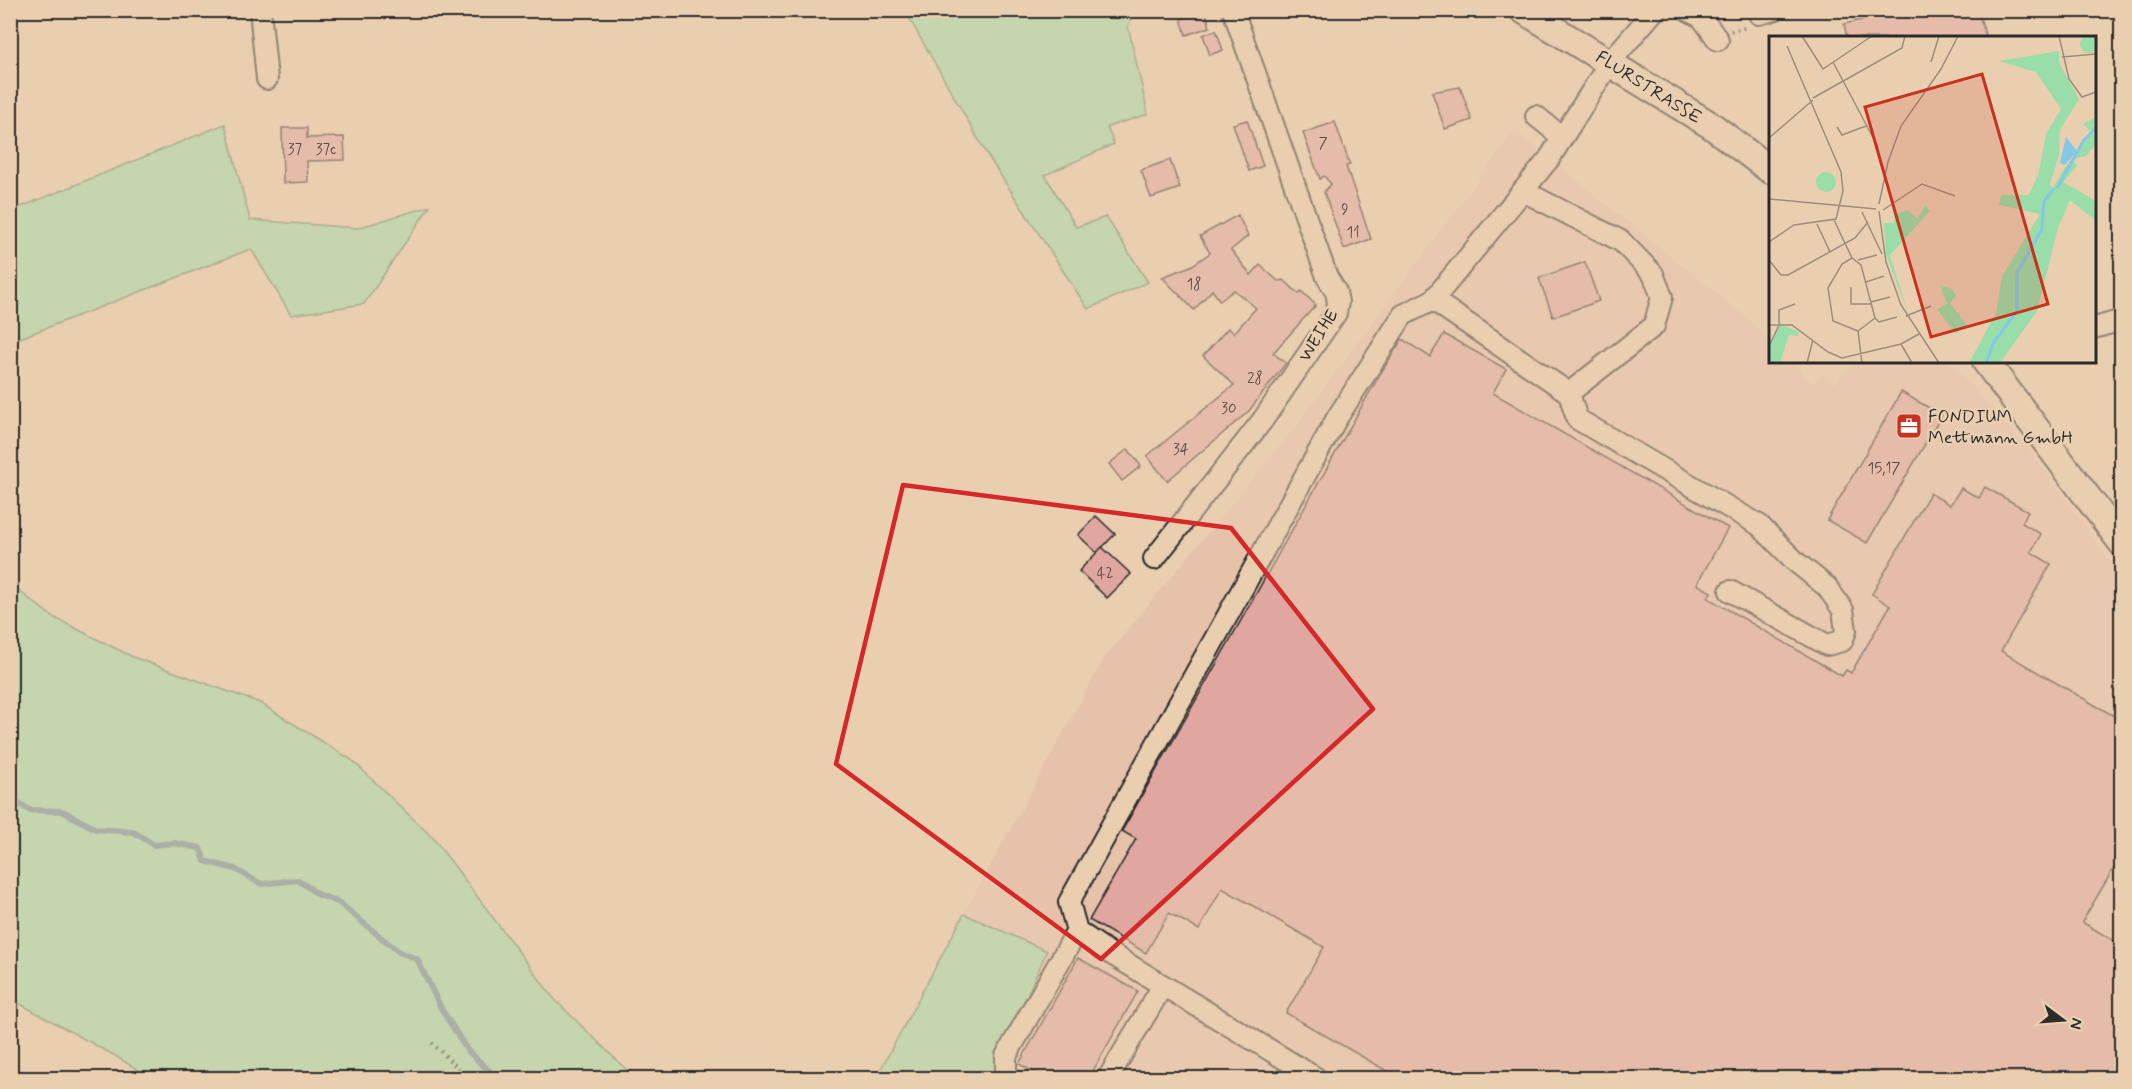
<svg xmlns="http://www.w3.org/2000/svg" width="2132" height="1089" font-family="Mynerve,sans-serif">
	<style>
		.built { fill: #e6c2ab }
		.green { fill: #99dda8; stroke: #62846a; stroke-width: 1.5 }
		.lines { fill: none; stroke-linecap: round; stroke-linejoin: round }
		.stream { stroke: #61899b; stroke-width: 6 }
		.building { fill: #e0a6a0; stroke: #2b2b2b; stroke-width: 1.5 }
		.minor-casing { stroke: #2b2b2b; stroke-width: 24 }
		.major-casing { stroke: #2b2b2b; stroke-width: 30 }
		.path { stroke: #2b2b2b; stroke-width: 4; stroke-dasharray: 1.5 4.5; stroke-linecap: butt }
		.minor { stroke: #e9ceb0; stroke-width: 20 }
		.major { stroke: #e9ceb0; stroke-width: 26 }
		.marked { fill: none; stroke: #d62828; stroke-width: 4.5; stroke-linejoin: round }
		.labels { text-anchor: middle; stroke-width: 5; stroke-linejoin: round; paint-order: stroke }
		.number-label { font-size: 15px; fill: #584a48 }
		.street-label { font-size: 18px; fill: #2b2b2b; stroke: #e9ceb0 }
		.poi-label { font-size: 18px; fill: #2b2b2b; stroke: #e9ceb0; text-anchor: start }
		.inset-river { fill: none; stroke: #85c8e6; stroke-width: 3 }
		.inset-road { fill: none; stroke: #9d8d7b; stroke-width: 1.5 }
		.view { fill: #c8321e; fill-opacity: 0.15; stroke: #c8321e; stroke-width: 3 }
		.inset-edge { fill: none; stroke: #2b2b2b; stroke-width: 3 }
	</style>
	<rect width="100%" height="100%" fill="#e9ceb0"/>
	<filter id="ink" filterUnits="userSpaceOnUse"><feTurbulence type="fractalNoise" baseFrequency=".0167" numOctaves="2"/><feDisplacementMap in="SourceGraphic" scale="12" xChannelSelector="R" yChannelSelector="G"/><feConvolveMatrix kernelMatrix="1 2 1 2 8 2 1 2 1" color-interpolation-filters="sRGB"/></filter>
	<g filter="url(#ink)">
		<polygon class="built" points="1515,131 1748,319 1770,341 1770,362 1791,362 1813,384 1824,374 1834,384 1855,362 1949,362 2031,452 2121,577 2121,1078 990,1078 1046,951 964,914 1105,657 1294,429"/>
		<g class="green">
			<polygon points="905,11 1134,11 1128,26 1148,114 1107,127 1114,144 1045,175 1076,227 1106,217 1148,282 1088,309 988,156"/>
			<polygon points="225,124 250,220 358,228 430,206 364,304 291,315 251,249 15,340 10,329 11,211"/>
			<polygon points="10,584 53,617 133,657 260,703 352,760 434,839 555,1000 635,1078 151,1078 117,1057 11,999"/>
			<polygon points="964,914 1047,951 990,1078 876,1078"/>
		</g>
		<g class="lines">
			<polyline class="stream" points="10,797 29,810 62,811 96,829 134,832 154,845 174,843 200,848 205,861 235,869 261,884 298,880 319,895 338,902 399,952 417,959 442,1010 467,1050 497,1078"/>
		</g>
		<g class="building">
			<polygon points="1205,10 1210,27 1186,35 1181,19"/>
			<polygon points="1905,10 1978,10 1986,38 1847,38 1844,24"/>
			<polygon points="1216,30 1223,50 1210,55 1203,35"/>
			<polygon points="1460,87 1472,120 1445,129 1432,92"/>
			<polygon points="1247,120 1263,166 1249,171 1233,124"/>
			<polygon points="1335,122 1350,165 1346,166 1371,239 1344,249 1324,192 1331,184 1324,176 1320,179 1303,133"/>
			<polygon points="282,128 307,128 307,138 344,137 345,160 307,161 308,182 283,183"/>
			<polygon points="1170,160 1180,188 1151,198 1141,170"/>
			<polygon points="1238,215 1248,236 1231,250 1251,275 1260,265 1278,281 1284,280 1299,294 1301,291 1316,305 1273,353 1286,363 1249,411 1167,481 1147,456 1234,385 1203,356 1228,328 1234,333 1256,308 1234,290 1220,301 1212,290 1194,310 1162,277 1191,266 1210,253 1200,236"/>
			<polygon points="1585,262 1599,301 1553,317 1539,278"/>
			<polygon points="1444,334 1506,369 1493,393 1728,528 1697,584 1711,592 1708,598 1842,676 1846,670 1851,673 1890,606 1872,594 1930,493 1950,505 1961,488 1979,498 1985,487 2028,511 2022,523 2041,534 2031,552 2051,564 2001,651 2121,720 2121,856 2082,922 2121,945 2121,1078 1399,1078 1286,1013 1324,947 1222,888 1199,930 1169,913 1146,953 1089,920 1136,839 1122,831 1380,374 1402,339 1430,357"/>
			<polygon points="1901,392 1942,415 1867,543 1827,520"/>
			<polygon points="1128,449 1141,466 1122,481 1109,464"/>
			<polygon points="1096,516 1115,534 1097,553 1078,535"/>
			<polygon points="1102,547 1131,574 1107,598 1079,571"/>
			<polygon points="1078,958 1138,991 1089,1078 1044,1078 1019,1064"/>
		</g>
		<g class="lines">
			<defs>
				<g id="minor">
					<polyline points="260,10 267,79"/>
					<polyline points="1688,10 1702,18 1718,40"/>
					<polyline points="1759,14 1774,10"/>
					<polyline points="1536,116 1562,137"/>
					<polyline points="1523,191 1621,241 1653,274 1662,297 1654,326 1569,393"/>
					<polyline points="1433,300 1569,393 1577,419 1759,525 1796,562 1827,587 1843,610 1846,631 1842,641 1827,645 1730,591"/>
					<polyline points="2094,328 2122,320"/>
					<polyline points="1154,559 1262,421 1336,313 1338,302 1336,292 1327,277 1233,10"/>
					<polyline points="1010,1078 1006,1076 1006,1056 1077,931"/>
					<polyline points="1108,1078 1162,987"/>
					<polyline points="1316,1078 1108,952 1077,931 1069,902 1337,418 1403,315 1433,300 1549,159 1610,62 1655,10"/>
				</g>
				<g id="major">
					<polyline points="1523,10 1712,126 1770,170"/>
					<polyline points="1986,362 2122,543"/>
				</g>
			</defs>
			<use href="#minor" class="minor-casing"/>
			<use href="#major" class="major-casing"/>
			<g class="path">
				<polyline points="1731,31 1747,27"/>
				<polyline points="432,1043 468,1078"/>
			</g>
			<use href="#minor" class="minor"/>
			<use href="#major" class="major"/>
		</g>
	</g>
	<path d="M0 0H2132V1089H0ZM903,485L1231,528L1373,709L1101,959L836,764Z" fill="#e9ceb0" fill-opacity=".55" fill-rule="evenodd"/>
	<path class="marked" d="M903,485L1231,528L1373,709L1101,959L836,764Z"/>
	<defs>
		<symbol id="office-square" viewBox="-11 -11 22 22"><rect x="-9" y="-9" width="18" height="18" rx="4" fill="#c8321e" stroke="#e9ceb0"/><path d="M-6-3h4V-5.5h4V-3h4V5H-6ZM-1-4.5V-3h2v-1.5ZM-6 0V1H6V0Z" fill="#fff"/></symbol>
	</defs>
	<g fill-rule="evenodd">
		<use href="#office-square" x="1894" y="411" width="30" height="30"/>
	</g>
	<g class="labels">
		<g class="number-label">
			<text x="1323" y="148">7</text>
			<text x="295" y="154">37</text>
			<text x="326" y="154">37c</text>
			<text x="1345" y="214">9</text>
			<text x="1353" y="237">11</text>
			<text x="1194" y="289">18</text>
			<text x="1255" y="383">28</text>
			<text x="1229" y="413">30</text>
			<text x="1181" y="454">34</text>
			<text x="1884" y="473">15,17</text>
			<text x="1105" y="578">42</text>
		</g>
		<g class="street-label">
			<text transform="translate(1649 87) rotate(32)" y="6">FLURSTRASSE</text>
			<text transform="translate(1318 335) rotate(-58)" y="6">WEIHE</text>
		</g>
		<g class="poi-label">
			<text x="1928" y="422">FONDIUM<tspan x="1928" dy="21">Mettmann GmbH</tspan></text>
		</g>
	</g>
	<g transform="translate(1769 36)">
		<rect width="327" height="327" fill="#e9ceb0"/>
		<path d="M311 8a9 9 0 1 1 18 0a9 9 0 1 1-18 0ZM290,15V27L310,63L291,94L290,119L281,148L284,152L293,136L323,96L314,88L327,81V108L317,120L304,123L308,130L294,146L327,165V185L301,164L289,192L268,275L231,327H200L227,277L233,240L271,178L230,169L232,159H260L270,136L277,98L292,73L267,36L230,25ZM47 146a10 10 0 1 1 20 0a10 10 0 1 1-20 0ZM157,169L161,175L121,219L139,277L117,218L115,187H125V178L139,174L148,183ZM171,249L183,253L187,260L181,267L198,289L187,298L168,273L178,268ZM11,288L30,296L29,300L20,299L11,327H0V311Z" fill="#99dda8"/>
		<path d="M297,101L308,115L296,129L291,127Z" fill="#85c8e6"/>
		<path class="inset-river" d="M288,152L315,104L327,92M217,327L225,306L248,275V237L273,193L275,165L285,153"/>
		<path class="inset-road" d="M33,0L54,33L103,0M290,0L300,43L313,61L327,56M293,21L327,18M64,26L109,111M162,26L170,0M44,62L133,12L136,0M68,91L73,99L97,90M0,102L44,64M0,163L107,173M110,168L119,126L132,90L172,33L189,0M114,174L153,148L186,160M110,175L117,226L132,269L170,327M93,176L113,218M65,184L83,222M48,188L61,216M0,206L25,189L67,183L74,155L72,136L18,10M83,222L73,228L59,252L64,285L89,295M83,222L92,229L106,282L89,295M0,224L12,239H19L86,202L99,186M89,224L108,219M97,246L115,240M82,251V268H103M102,266L121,261M137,280L162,270M106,282L110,286L128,281M10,287V274L26,268M0,289H23L59,316L73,322L132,308L150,298M89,295L93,327M132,308L143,327M0,310L11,287M38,327L44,304"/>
		<path class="view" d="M213,38L279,268L162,301L96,71Z"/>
		<rect width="327" height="327" class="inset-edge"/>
	</g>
	<rect width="2132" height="1089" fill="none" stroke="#e9ceb0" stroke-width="36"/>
	<rect x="18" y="18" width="2096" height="1053" fill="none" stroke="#2b2b2b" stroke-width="2" filter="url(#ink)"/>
	<g transform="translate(2063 1020) rotate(106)" stroke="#e9ceb0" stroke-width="4.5" paint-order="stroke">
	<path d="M0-4.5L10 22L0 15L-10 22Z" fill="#2b2b2b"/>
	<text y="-9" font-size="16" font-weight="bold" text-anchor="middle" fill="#2b2b2b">N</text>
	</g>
</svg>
